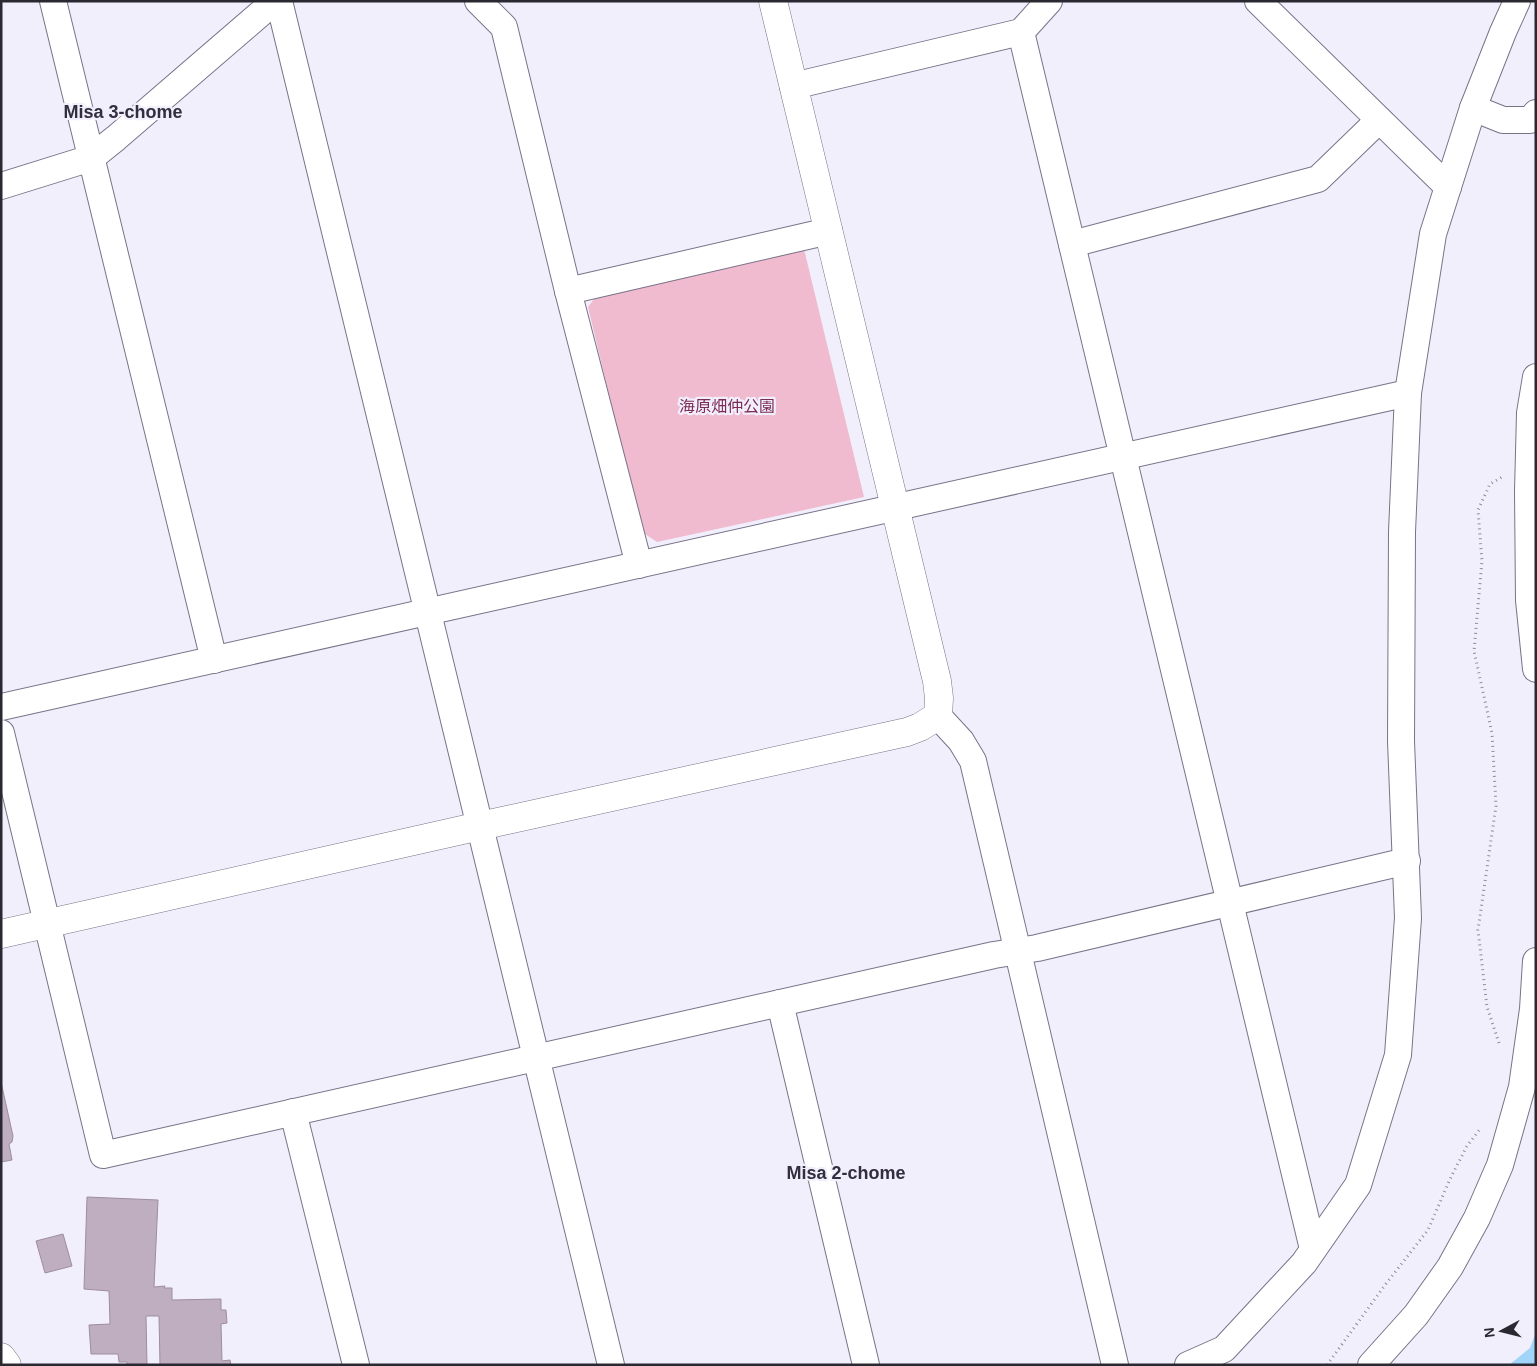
<svg xmlns="http://www.w3.org/2000/svg" width="1537" height="1366" font-family="Helvetica,'Noto Sans JP',sans-serif">
	<style>
		.green { fill: #f0bacf }
		.water { fill: #a0d4f9 }
		.building { fill: #bfaec0; stroke: #9d8d9d }
		.lines { fill: none; stroke-linecap: round; stroke-linejoin: round }
		.minor-casing { stroke: #787387; stroke-width: 28 }
		.tertiary-casing { stroke: #787387; stroke-width: 29 }
		.path { stroke: #8f8c97; stroke-width: 3; stroke-dasharray: 1 4; stroke-linecap: butt }
		.minor { stroke: #fff; stroke-width: 26 }
		.tertiary { stroke: #fff; stroke-width: 28 }
		.labels { text-anchor: middle; stroke-width: 4.5; stroke-linejoin: round; paint-order: stroke }
		.park-label { font-size: 16px; fill: #7e2b54; stroke: #f2effd }
		.neighbourhood-label { font-size: 18px; font-weight: bold; fill: #322e3f; stroke: #f2effd }
	</style>
	<rect width="100%" height="100%" fill="#f2effd"/>
	<polygon class="green" points="803,245 864,497 657,542 642,532 588,307 594,299"/>
	<polygon class="water" points="1536,1332 1536,1365 1509,1365 1530,1348"/>
	<g class="building">
		<polygon points="1,1082 13,1136 12,1142 9,1144 12,1160 1,1162"/>
		<polygon points="87,1197 158,1200 154,1287 165,1286 164,1288 172,1288 172,1300 221,1299 221,1310 226,1310 227,1323 221,1324 222,1361 230,1360 231,1365 160,1365 159,1316 146,1316 147,1365 127,1365 127,1362 119,1362 118,1354 91,1354 89,1325 110,1324 109,1291 84,1289"/>
		<polygon points="63,1234 72,1266 45,1273 36,1241"/>
	</g>
	<g class="lines">
		<defs>
			<g id="minor">
				<polyline points="53,1 214,660"/>
				<polyline points="279,1 611,1365"/>
				<polyline points="478,1 504,27 568,291 639,565"/>
				<polyline points="1258,1 1448,187"/>
				<polyline points="1021,32 1313,1249"/>
				<polyline points="793,86 1021,32 1049,1"/>
				<polyline points="1473,108 1503,120 1530,120 1536,113"/>
				<polyline points="1,186 91,158 116,138 275,1"/>
				<polyline points="1072,244 1318,179 1379,120"/>
				<polyline points="568,291 829,231"/>
				<polyline points="1536,377 1530,413 1528,491 1529,600 1536,669"/>
				<polyline points="1,707 1408,393"/>
				<polyline points="938,716 961,741 973,761 1115,1365"/>
				<polyline points="1,733 103,1155 994,955 1037,948 1407,861"/>
				<polyline points="780,1003 866,1365"/>
				<polyline points="293,1112 356,1365"/>
				<polyline points="1188,1365 1224,1349 1304,1263 1358,1185 1398,1055 1408,918 1401,741 1402,532 1408,393 1433,234 1473,108 1503,32 1517,1"/>
				<polyline points="1371,1365 1416,1315 1450,1267 1477,1218 1500,1165 1522,1087 1533,1009 1536,961"/>
			</g>
			<g id="tertiary">
				<polyline points="1,934 480,826 907,732 920,727 938,716 939,698 937,681 773,1"/>
				<polyline points="1,1357 7,1365"/>
			</g>
		</defs>
		<use href="#minor" class="minor-casing"/>
		<use href="#tertiary" class="tertiary-casing"/>
		<g class="path">
			<polyline points="1499,1043 1487,1007 1478,930 1496,806 1492,733 1474,651 1482,561 1478,510 1490,484 1502,477"/>
			<polyline points="1327,1365 1385,1285 1428,1230 1450,1179 1467,1146 1480,1129"/>
		</g>
		<use href="#minor" class="minor"/>
		<use href="#tertiary" class="tertiary"/>
	</g>
	<g class="labels">
		<g class="park-label">
			<text x="727" y="412">海原畑仲公園</text>
		</g>
		<g class="neighbourhood-label">
			<text x="123" y="118">Misa 3-chome</text>
			<text x="846" y="1179">Misa 2-chome</text>
		</g>
	</g>
	<rect width="1537" height="1366" fill="none" stroke="#2a2830" stroke-width="5"/>
	<g transform="translate(1502 1331) rotate(263)" stroke="#f2effd" stroke-width="4" paint-order="stroke">
	<path d="M0-4L9 19L0 12L-9 19Z" fill="#2a2830"/>
	<text y="-8" font-size="14" font-weight="bold" text-anchor="middle" fill="#2a2830">N</text>
	</g>
</svg>
